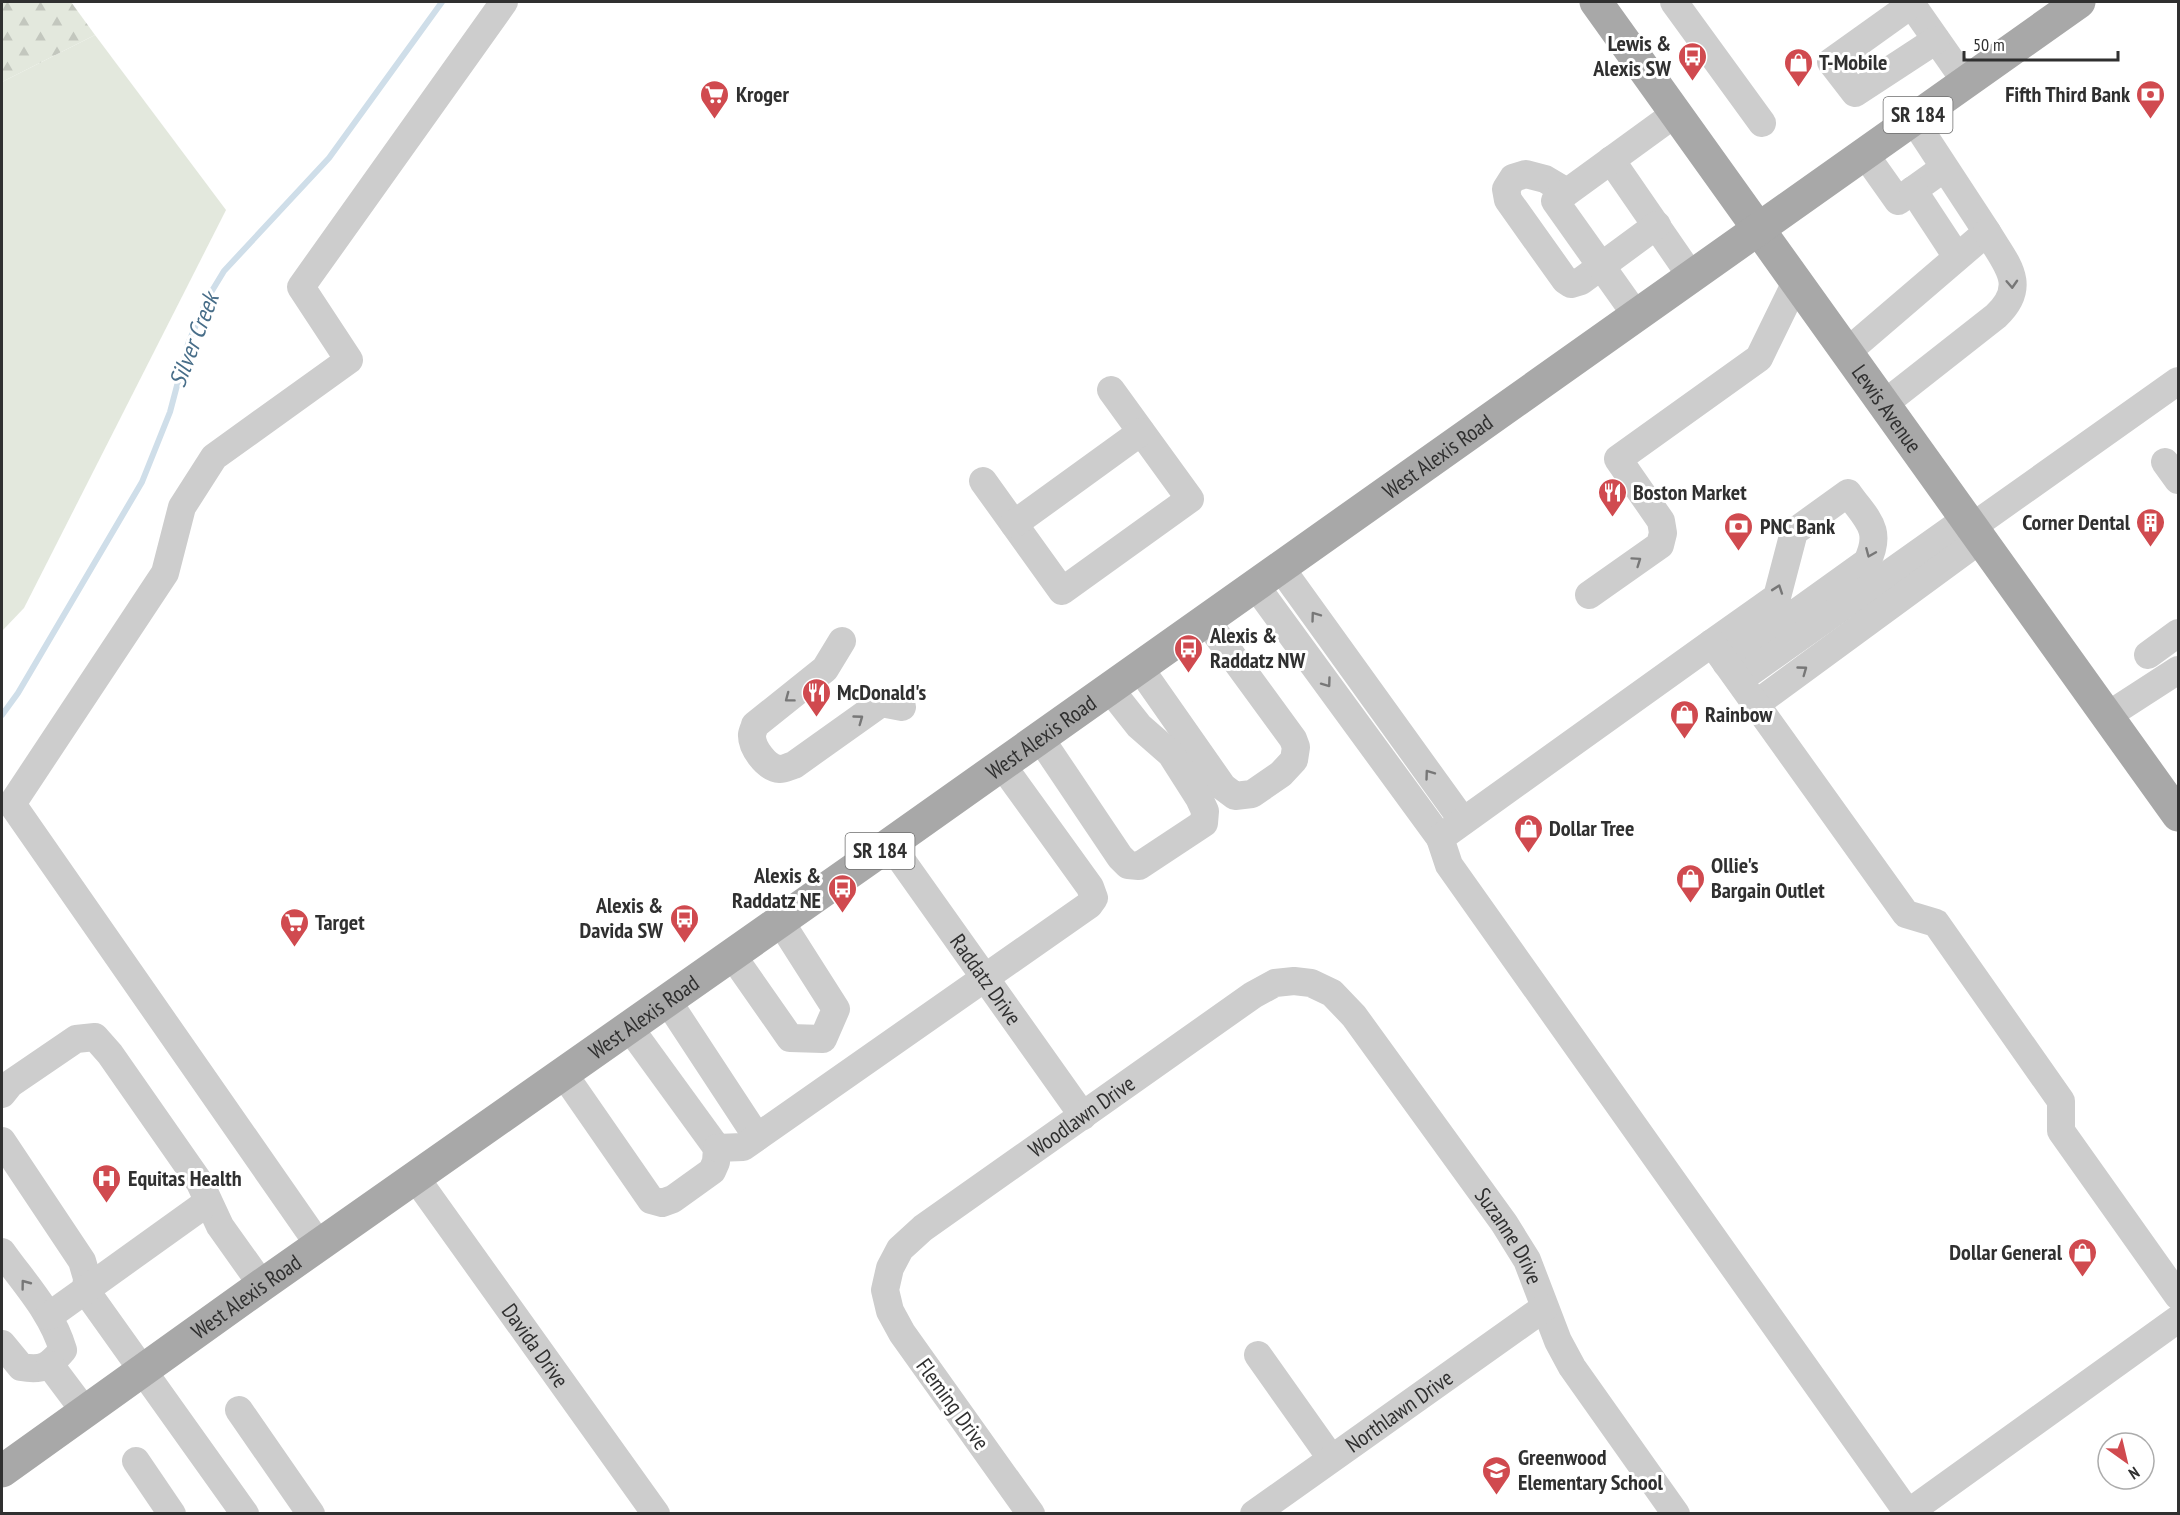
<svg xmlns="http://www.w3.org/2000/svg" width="2180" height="1515" font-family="'PT Sans Narrow',sans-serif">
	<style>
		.grass { fill: #e3e8dd }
		.forest { fill: url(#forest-firs) }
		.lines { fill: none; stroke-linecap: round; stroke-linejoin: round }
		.stream { stroke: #cfdee9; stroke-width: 6 }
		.minor { stroke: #cdcdcd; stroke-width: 28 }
		.major { stroke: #a8a8a8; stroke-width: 33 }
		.oneway { stroke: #777 }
		.labels { text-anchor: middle; stroke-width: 6; stroke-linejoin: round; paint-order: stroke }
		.shield { fill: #fff; stroke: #6e6e6e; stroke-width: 1.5 }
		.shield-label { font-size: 21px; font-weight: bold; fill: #303030 }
		.poi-label { font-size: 22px; font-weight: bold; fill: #303030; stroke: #fff; text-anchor: start }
		.street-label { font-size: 22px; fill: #303030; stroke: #fff }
		.water-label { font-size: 24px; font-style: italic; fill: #486e89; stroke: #fff }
	</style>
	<defs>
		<pattern id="forest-firs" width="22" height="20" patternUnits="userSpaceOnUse" patternTransform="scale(1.5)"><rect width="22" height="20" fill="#e3e8dd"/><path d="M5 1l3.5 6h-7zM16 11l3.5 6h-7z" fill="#c3c7be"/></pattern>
	</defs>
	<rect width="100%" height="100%" fill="#fff"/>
	<polygon class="grass" points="95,35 226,210 24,608 2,631 2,82"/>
	<polygon class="forest" points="2,2 71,2 95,35 2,82"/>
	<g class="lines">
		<polyline class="stream" points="2,715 18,693 142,482 170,412 188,344 207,299 224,271 329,158 442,2"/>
		<g class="minor">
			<polyline points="1674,2 1762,123"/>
			<polyline points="1910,2 1966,82"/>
			<polyline points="1912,4 1831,62 1855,93 1936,40"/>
			<polyline points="1864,153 1898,201 1944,168"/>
			<polyline points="1611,160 1691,276"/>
			<polyline points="1913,190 1957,257"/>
			<polyline points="1567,192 1545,179 1526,174 1513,178 1506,189 1508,200 1565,280 1571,284 1581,281 1657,225"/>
			<polyline points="1636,315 1555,201 1676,113"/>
			<polyline points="1847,352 1987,232 1913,119"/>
			<path d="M1884,404L1996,316C2029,285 2006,264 1987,232"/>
			<polyline points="2165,462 2178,480"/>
			<polyline points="983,481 1062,591 1190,499 1111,390"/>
			<polyline points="1014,524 1141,432"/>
			<polyline points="1972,527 2178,381"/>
			<polyline points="1280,567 1463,821"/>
			<polyline points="1255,585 1440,838"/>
			<polyline points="1589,595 1660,545 1663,533 1661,521 1618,459 1759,358 1796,282"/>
			<path d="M842,641L825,669L755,725C755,726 752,733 752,734C751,747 766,768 780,769C784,769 790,766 794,765L881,703L902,707"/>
			<path d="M1712,643L1777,597L1794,532L1848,493C1867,520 1883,529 1867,562L1726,663"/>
			<polyline points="2148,655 2178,633"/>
			<polyline points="1139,667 1223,787 1235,796 1252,794 1281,774 1294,760 1296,747 1293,739 1206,620"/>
			<polyline points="1739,680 1966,519"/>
			<polyline points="1756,704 1981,539"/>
			<polyline points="2107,716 2178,670"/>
			<polyline points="1040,738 1120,857 1128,865 1139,866 1204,823 1205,811 1199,798 1171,754 1139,726 1109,688"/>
			<path id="s1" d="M890,844L1083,1116"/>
			<polyline points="732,955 790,1038 823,1039 836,1009 780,921"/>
			<polyline points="667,1000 757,1137"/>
			<polyline points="563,1073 651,1200 662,1203 673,1199 712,1171 716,1162 717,1148 629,1027"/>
			<polyline points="2,1094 10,1084 76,1039 95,1037 110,1054 200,1183 220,1226 262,1285"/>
			<polyline points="2,1141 82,1261 87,1278 86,1291 245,1514"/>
			<polyline points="717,1148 743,1147 1089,905 1094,898 1090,887 1002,765"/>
			<path id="s2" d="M415,1177L656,1514"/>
			<polyline points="319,1245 12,804 165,573 182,507 214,457 349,360 301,287 504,2"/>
			<path d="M2,1252C24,1283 52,1312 63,1350C49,1366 44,1371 21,1367L2,1344"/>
			<polyline points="2178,1296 2061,1131 2061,1101 1936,923 1906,914 1712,643 1440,838 1449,865 1908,1513 2178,1319"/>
			<polyline points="49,1316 208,1202"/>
			<polyline points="1258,1355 1331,1458"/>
			<polyline points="50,1365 86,1413"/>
			<polyline points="239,1410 311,1514"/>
			<polyline points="136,1461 172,1514"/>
			<path id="s3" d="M1031,1514L902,1333L890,1311L885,1290L890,1268L900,1249L923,1228L1253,995L1275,983L1294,981L1311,983L1332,993L1354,1016L1504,1223L1527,1260L1558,1341L1572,1367L1676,1514"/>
			<path id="s4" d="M1254,1514L1544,1308"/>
		</g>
		<g class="major">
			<path id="s5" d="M1596,2L2178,815"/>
			<path id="s6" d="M2,1471L262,1285L890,844L2079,2"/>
		</g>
	</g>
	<defs><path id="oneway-chevron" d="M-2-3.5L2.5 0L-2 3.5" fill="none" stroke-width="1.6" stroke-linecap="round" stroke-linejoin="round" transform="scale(1.5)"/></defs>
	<g class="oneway">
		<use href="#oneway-chevron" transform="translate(2012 284) rotate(87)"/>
		<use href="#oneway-chevron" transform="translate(1870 553) rotate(113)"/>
		<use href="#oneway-chevron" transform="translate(1637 561) rotate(-35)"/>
		<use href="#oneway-chevron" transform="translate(1778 589) rotate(-71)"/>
		<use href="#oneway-chevron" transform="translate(1315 616) rotate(-126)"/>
		<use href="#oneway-chevron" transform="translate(1803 670) rotate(-36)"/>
		<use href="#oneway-chevron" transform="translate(1327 683) rotate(54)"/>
		<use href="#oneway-chevron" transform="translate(789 698) rotate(143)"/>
		<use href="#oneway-chevron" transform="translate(859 719) rotate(-36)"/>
		<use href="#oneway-chevron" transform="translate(1429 774) rotate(-126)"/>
		<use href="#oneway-chevron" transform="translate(25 1284) rotate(-127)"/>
	</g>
	<defs>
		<symbol id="bus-pin" viewBox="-11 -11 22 30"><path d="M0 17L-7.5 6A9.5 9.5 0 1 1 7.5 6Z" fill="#d04a4f" stroke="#fff"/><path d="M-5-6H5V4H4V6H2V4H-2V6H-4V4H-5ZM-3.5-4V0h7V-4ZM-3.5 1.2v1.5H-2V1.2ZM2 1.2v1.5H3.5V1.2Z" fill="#fff"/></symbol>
		<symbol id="shop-pin" viewBox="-11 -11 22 30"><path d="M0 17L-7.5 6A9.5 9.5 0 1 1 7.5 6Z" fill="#d04a4f" stroke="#fff"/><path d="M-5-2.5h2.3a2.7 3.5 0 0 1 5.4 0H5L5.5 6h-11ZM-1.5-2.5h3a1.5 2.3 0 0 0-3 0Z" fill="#fff"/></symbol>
		<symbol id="supermarket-pin" viewBox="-11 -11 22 30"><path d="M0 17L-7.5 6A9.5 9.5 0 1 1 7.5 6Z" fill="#d04a4f" stroke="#fff"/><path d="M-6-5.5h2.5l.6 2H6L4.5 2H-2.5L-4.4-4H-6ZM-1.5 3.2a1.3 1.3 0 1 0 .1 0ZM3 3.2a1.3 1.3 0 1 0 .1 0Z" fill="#fff"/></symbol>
		<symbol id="bank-pin" viewBox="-11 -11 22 30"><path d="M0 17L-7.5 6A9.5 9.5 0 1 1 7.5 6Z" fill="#d04a4f" stroke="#fff"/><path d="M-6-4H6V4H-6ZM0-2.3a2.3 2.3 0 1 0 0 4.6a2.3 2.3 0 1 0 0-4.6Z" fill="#fff"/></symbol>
		<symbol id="restaurant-pin" viewBox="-11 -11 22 30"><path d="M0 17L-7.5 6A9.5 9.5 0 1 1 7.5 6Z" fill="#d04a4f" stroke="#fff"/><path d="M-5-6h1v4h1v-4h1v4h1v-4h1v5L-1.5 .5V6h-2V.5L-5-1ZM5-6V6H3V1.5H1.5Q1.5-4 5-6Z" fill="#fff"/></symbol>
		<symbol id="building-pin" viewBox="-11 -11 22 30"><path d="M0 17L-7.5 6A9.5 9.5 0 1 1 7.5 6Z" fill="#d04a4f" stroke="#fff"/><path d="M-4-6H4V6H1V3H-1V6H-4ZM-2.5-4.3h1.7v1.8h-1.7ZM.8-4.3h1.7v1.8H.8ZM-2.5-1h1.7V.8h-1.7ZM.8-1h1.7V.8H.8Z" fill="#fff"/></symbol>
		<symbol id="hospital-pin" viewBox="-11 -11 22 30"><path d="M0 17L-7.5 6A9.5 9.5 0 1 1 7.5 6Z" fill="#d04a4f" stroke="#fff"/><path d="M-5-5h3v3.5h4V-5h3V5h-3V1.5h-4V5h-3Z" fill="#fff"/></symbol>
		<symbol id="school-pin" viewBox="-11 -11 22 30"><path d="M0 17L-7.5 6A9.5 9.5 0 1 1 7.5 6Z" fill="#d04a4f" stroke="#fff"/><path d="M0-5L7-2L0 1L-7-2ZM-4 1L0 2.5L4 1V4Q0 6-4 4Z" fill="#fff"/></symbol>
	</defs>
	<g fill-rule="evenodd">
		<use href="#bus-pin" x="1676" y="40" width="33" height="45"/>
		<use href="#shop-pin" x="1782" y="46" width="33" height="45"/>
		<use href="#supermarket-pin" x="698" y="78" width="33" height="45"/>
		<use href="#bank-pin" x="2134" y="78" width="33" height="45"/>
		<use href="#restaurant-pin" x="1596" y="476" width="33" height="45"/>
		<use href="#building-pin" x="2134" y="506" width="33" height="45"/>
		<use href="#bank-pin" x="1722" y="510" width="33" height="45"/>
		<use href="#bus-pin" x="1172" y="632" width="33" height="45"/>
		<use href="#restaurant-pin" x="800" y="676" width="33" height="45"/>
		<use href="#shop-pin" x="1668" y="698" width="33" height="45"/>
		<use href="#shop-pin" x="1512" y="812" width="33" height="45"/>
		<use href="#shop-pin" x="1674" y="862" width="33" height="45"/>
		<use href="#bus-pin" x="826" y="872" width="33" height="45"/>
		<use href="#bus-pin" x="668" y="902" width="33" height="45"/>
		<use href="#supermarket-pin" x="278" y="906" width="33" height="45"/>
		<use href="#hospital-pin" x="90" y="1162" width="33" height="45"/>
		<use href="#shop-pin" x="2066" y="1236" width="33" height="45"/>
		<use href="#school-pin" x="1480" y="1454" width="33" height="45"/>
	</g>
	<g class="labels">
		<g class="shield">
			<rect x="1883.5" y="97" width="69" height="36" rx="4.5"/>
			<rect x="845.5" y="833" width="69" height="36" rx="4.5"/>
		</g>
		<g class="shield-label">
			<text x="1918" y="122">SR 184</text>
			<text x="880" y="858">SR 184</text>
		</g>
		<g class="poi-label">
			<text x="1671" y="51" text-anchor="end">Lewis &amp;<tspan x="1671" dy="25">Alexis SW</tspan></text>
			<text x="1819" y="70">T-Mobile</text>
			<text x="736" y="102">Kroger</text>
			<text x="2130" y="102" text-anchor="end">Fifth Third Bank</text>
			<text x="1633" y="500">Boston Market</text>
			<text x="2130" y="530" text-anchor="end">Corner Dental</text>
			<text x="1760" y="534">PNC Bank</text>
			<text x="1210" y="643">Alexis &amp;<tspan x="1210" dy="25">Raddatz NW</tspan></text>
			<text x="837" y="700">McDonald's</text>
			<text x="1705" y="722">Rainbow</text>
			<text x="1549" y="836">Dollar Tree</text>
			<text x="1711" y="873">Ollie's<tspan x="1711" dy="25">Bargain Outlet</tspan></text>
			<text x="821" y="883" text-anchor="end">Alexis &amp;<tspan x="821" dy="25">Raddatz NE</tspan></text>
			<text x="663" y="913" text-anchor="end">Alexis &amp;<tspan x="663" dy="25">Davida SW</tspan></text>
			<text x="315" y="930">Target</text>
			<text x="128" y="1186">Equitas Health</text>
			<text x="2062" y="1260" text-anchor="end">Dollar General</text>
			<text x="1518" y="1465">Greenwood<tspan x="1518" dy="25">Elementary School</tspan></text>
		</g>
		<g class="street-label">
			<text dy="8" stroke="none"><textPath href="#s5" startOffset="500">Lewis Avenue</textPath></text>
			<text dy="8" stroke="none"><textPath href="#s6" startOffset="1758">West Alexis Road</textPath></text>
			<text dy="8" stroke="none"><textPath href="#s6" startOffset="1272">West Alexis Road</textPath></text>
			<text dy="8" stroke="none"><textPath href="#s1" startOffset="166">Raddatz Drive</textPath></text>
			<text dy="8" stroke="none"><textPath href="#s6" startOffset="786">West Alexis Road</textPath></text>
			<text dy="8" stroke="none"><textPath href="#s3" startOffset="538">Woodlawn Drive</textPath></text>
			<text dy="8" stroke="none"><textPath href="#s3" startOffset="1134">Suzanne Drive</textPath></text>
			<text dy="8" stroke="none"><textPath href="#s6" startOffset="300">West Alexis Road</textPath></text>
			<text dy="8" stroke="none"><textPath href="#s2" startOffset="207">Davida Drive</textPath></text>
			<text transform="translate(953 1404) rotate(54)" y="8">Fleming Drive</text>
			<text dy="8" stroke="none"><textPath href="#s4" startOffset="178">Northlawn Drive</textPath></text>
		</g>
		<g class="water-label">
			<text transform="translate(194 340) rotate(-69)" y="8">Silver Creek</text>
		</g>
	</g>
	<rect width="2180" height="1515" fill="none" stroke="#303030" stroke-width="6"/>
	<g transform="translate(2126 1461) rotate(146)"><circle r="28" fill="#ffffff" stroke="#acacac" stroke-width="1.5"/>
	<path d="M0-4.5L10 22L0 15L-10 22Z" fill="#d04a4f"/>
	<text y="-9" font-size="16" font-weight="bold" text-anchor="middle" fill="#303030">N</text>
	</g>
	<path d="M1964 51v9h154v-9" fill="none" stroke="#303030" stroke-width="3"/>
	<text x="1973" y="51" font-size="18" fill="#303030" stroke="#ffffff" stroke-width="4.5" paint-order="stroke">50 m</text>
</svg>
